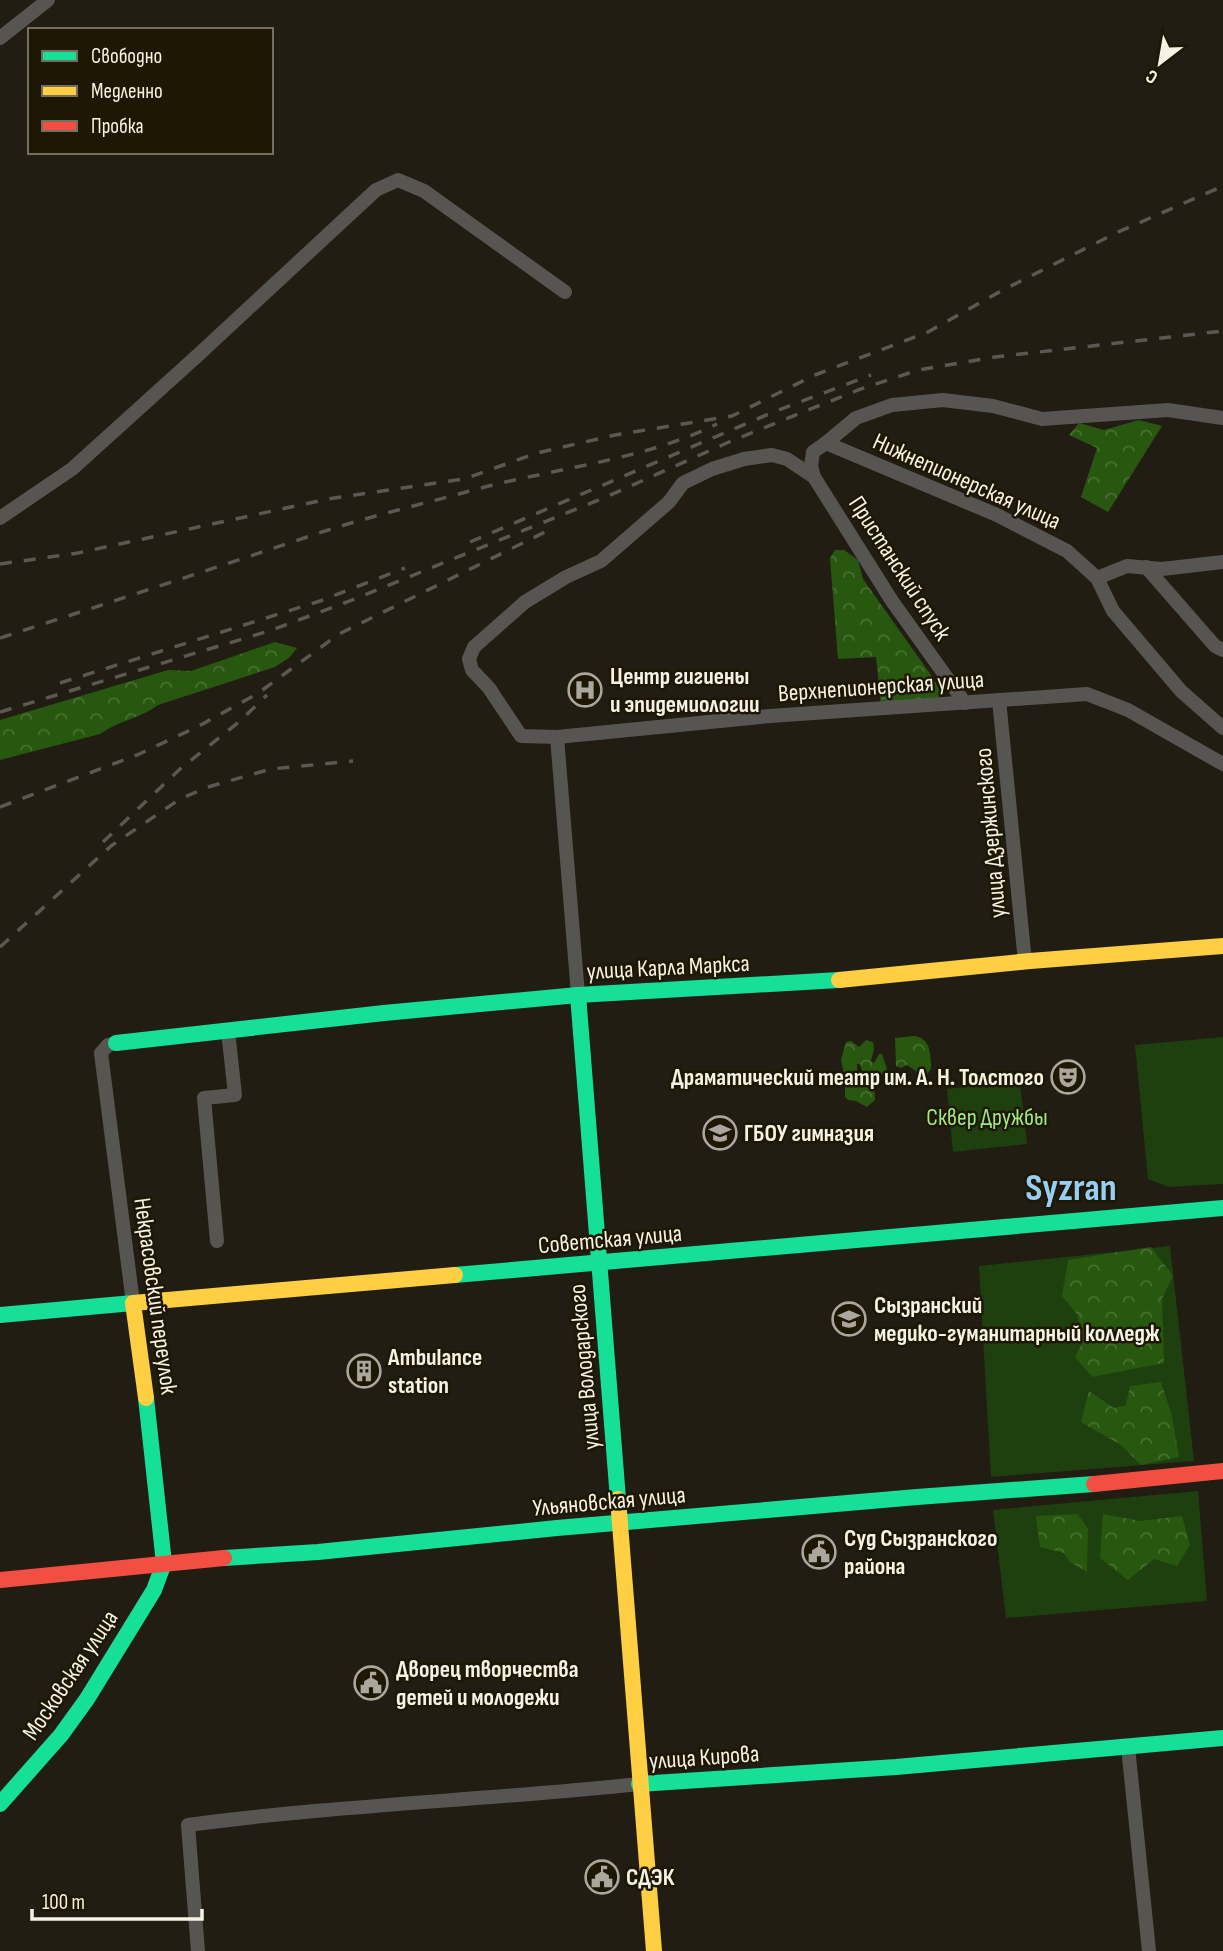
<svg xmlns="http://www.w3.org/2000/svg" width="1223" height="1951" font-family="'Sofia Sans Condensed',sans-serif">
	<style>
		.green { fill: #1e400f }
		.forest { fill: url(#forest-crowns) }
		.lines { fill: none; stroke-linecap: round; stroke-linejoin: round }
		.street { stroke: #575551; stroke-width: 14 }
		.fast { stroke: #16e098; stroke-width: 16 }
		.slow { stroke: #ffcf43; stroke-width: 16 }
		.jam { stroke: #f24e42; stroke-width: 16 }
		.rail { stroke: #5b5853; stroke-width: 3.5; stroke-dasharray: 12 12; stroke-linecap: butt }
		.labels { text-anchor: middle; stroke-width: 5; stroke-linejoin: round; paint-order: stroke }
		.street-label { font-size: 24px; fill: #f7f2e6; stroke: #1d1704 }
		.poi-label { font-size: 24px; font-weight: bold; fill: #f7f2e6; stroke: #1d1704; text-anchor: start }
		.park-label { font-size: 24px; fill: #9fea85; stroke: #1d1704 }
		.town-label { font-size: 38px; font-weight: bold; fill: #96cef5; stroke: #1d1704 }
	</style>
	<defs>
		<pattern id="forest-crowns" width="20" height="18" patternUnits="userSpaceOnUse" patternTransform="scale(1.75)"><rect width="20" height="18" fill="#285710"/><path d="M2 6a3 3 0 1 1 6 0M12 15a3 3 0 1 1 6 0" fill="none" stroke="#487033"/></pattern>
	</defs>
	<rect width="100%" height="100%" fill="#211d13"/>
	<g class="green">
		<polygon points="1223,1037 1223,1184 1169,1187 1148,1179 1135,1045"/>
		<polygon points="1019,1075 1027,1144 953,1152 947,1089 984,1085 984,1079"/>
		<polygon points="1170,1246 1194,1461 991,1477 979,1266"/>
		<polygon points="1198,1491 1207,1601 1006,1618 993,1510"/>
	</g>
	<g class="forest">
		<polygon points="1139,420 1162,426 1108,512 1081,497 1097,448 1069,435 1079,423 1104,430"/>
		<polygon points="835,550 844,550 858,560 863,579 931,675 940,690 939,699 881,704 876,657 838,659 830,558"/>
		<path d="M275,642L297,648L290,657L275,667L158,705C141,718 118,721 100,734L0,760V720L168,670L191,671Z"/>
		<path d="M914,1036C931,1038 931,1055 931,1069L927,1074L919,1073L907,1065L901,1068L896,1066L895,1038Z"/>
		<path d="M866,1040L873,1042L874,1049L871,1061L874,1063L879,1054H882L887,1069C880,1078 872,1078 863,1073L860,1064H857L858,1084L863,1087L867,1081L874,1082L875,1100L867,1107L856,1101L848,1100L845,1097V1078L841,1060L846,1042L851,1041L859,1047Z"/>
		<polygon points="1151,1247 1173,1276 1162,1299 1164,1363 1092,1377 1075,1357 1083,1342 1077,1314 1062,1296 1068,1260"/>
		<polygon points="1161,1382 1172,1416 1179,1457 1141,1465 1121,1445 1081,1422 1089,1391 1114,1408 1126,1405 1130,1386"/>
		<polygon points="1078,1514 1088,1529 1087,1572 1070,1562 1064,1553 1040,1547 1036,1516"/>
		<polygon points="1103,1514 1140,1521 1182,1516 1190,1545 1177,1566 1154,1559 1128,1580 1100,1558"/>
	</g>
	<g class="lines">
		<g class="street">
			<polyline points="0,38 48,0"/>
			<polyline points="826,443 856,418 892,405 943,400 993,406 1042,419 1168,410 1223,418"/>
			<polyline points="814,477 787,459 772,455 744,459 712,469 683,483 669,502 601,561 566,577 525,602 474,647 469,659 472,670 489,688 521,736 557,737 770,716 1087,694 1128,710 1223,764"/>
			<polyline points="0,518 72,469 197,356 376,190 398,180 424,191 565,292"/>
			<polyline points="1146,567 1215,646 1223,650"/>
			<polyline points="1097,578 1127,566 1162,569 1223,562"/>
			<polyline points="999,700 1025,962"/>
			<polyline points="965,703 892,601 814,477 811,466 813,452 826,443 997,515 1067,551 1097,578 1113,611 1181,691 1223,728"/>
			<polyline points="557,737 578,995"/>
			<polyline points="116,1043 108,1045 101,1053 133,1303"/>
			<polyline points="217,1241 204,1098 235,1095 228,1031"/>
			<polyline points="1128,1747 1149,1951"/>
			<path d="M198,1951L188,1825C337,1805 489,1800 639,1784"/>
		</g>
		<g class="fast">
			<polyline points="578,995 618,1499"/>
			<polyline points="116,1043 384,1013 578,995 839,980"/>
			<polyline points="455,1275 1223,1208"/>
			<polyline points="0,1315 133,1303"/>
			<polyline points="224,1558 318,1552 557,1528 917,1497 1094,1484"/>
			<polyline points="639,1784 896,1767 1223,1738"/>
			<polyline points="0,1804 61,1735 87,1699 154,1590 164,1563 146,1398"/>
		</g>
		<g class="slow">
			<polyline points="839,980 1030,961 1223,946"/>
			<polyline points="146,1398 133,1303 455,1275"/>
			<polyline points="618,1499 654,1951"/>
		</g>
		<g class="jam">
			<polyline points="1094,1484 1223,1471"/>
			<polyline points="0,1580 224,1558"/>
		</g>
		<g class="rail">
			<polyline points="470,542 771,413 871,375"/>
			<polyline points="0,564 78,553 328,499 464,479 537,453 615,435 732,416 815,375 928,332 1001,291 1116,233 1223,186"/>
			<path d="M0,638C105,604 209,570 313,535C363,518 415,506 466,492C547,469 643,461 717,424"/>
			<polyline points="60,683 320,601 405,568"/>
			<polyline points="0,712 269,631 347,602 606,497 729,442 858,390 918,370 995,357 1223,331"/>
			<polyline points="0,807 137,755 197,727 257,694 339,634 545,532"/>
			<polyline points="103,842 180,769 240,721 267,695"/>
			<polyline points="0,947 111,846 180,799 208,787 271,769 353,761"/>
		</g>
	</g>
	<defs>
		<symbol id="hospital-ring" viewBox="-11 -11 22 22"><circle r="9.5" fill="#1d1704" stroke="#aca79c" stroke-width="1.5"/><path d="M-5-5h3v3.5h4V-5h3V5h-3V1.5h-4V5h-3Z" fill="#aca79c"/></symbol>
		<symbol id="theatre-ring" viewBox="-11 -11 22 22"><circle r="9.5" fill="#1d1704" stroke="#aca79c" stroke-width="1.5"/><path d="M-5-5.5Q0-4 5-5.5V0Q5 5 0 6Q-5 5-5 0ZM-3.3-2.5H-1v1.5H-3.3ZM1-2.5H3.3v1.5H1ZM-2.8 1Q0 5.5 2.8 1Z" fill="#aca79c"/></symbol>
		<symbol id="school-ring" viewBox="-11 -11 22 22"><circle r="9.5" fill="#1d1704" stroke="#aca79c" stroke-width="1.5"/><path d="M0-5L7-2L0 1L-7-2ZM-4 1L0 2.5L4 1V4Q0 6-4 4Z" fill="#aca79c"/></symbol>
		<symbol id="university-ring" viewBox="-11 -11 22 22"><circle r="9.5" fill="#1d1704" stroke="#aca79c" stroke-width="1.5"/><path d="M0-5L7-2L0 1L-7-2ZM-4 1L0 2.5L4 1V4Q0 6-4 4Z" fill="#aca79c"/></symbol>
		<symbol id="building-ring" viewBox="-11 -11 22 22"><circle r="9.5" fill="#1d1704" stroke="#aca79c" stroke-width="1.5"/><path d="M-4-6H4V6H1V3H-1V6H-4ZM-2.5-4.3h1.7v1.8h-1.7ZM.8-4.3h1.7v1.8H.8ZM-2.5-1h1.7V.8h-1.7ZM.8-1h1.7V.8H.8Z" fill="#aca79c"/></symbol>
		<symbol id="civic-ring" viewBox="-11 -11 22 22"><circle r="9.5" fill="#1d1704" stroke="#aca79c" stroke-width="1.5"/><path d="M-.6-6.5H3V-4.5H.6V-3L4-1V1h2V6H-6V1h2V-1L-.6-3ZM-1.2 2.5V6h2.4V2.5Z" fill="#aca79c"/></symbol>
	</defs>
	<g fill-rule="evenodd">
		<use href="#hospital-ring" x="566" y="671" width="38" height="38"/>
		<use href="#theatre-ring" x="1049" y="1058" width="38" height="38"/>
		<use href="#school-ring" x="701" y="1114" width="38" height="38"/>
		<use href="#university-ring" x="830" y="1300" width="38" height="38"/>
		<use href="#building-ring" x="345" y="1352" width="38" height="38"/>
		<use href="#civic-ring" x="800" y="1533" width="38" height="38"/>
		<use href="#civic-ring" x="352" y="1664" width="38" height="38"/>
		<use href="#civic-ring" x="583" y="1858" width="38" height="38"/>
	</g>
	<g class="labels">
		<g class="street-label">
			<text transform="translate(967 481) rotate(24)" y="8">Нижнепионерская улица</text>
			<text transform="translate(900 568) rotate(57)" y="8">Пристанский спуск</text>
			<text transform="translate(881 686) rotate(-4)" y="8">Верхнепионерская улица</text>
			<text transform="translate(990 833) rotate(-95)" y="8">улица Дзержинского</text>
			<text transform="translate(668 967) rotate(-3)" y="8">улица Карла Маркса</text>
			<text transform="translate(610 1239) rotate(-5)" y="8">Советская улица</text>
			<text transform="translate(156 1296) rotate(82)" y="8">Некрасовский переулок</text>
			<text transform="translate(584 1367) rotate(-95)" y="8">улица Володарского</text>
			<text transform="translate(609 1501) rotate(-5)" y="8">Ульяновская улица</text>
			<text transform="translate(70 1675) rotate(-56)" y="8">Московская улица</text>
			<text transform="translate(704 1757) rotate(-4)" y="8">улица Кирова</text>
		</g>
		<g class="poi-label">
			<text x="610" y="684">Центр гигиены<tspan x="610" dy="28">и эпидемиологии</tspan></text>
			<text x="1044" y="1085" text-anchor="end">Драматический театр им. А. Н. Толстого</text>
			<text x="744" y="1141">ГБОУ гимназия</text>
			<text x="874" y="1313">Сызранский<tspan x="874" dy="28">медико-гуманитарный колледж</tspan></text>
			<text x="388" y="1365">Ambulance<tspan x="388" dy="28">station</tspan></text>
			<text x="844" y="1546">Суд Сызранского<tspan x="844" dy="28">района</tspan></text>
			<text x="396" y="1677">Дворец творчества<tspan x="396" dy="28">детей и молодежи</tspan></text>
			<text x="626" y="1885">СДЭК</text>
		</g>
		<g class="park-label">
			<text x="987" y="1125">Сквер Дружбы</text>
		</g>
		<g class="town-label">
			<text x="1071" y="1200">Syzran</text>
		</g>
	</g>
	<rect x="28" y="28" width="245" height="126" fill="#1d1704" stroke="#746f5e" stroke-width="2"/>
	<rect x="42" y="51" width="35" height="10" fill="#16e098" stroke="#746f5e" stroke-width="2"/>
	<text x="91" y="63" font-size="21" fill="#f7f2e6">Свободно</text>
	<rect x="42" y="86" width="35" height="10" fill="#ffcf43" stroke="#746f5e" stroke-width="2"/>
	<text x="91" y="98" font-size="21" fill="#f7f2e6">Медленно</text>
	<rect x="42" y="121" width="35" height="10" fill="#f24e42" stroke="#746f5e" stroke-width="2"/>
	<text x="91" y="133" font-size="21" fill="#f7f2e6">Пробка</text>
	<g transform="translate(1160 63) rotate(211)" stroke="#1d1704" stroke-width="5" paint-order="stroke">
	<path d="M0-5L12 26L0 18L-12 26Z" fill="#f7f2e6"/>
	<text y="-10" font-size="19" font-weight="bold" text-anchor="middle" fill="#f7f2e6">С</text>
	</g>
	<path d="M32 1909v10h170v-10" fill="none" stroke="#f7f2e6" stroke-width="3.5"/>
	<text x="42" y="1909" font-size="21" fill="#f7f2e6" stroke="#1d1704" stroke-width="5" paint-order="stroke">100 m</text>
</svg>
